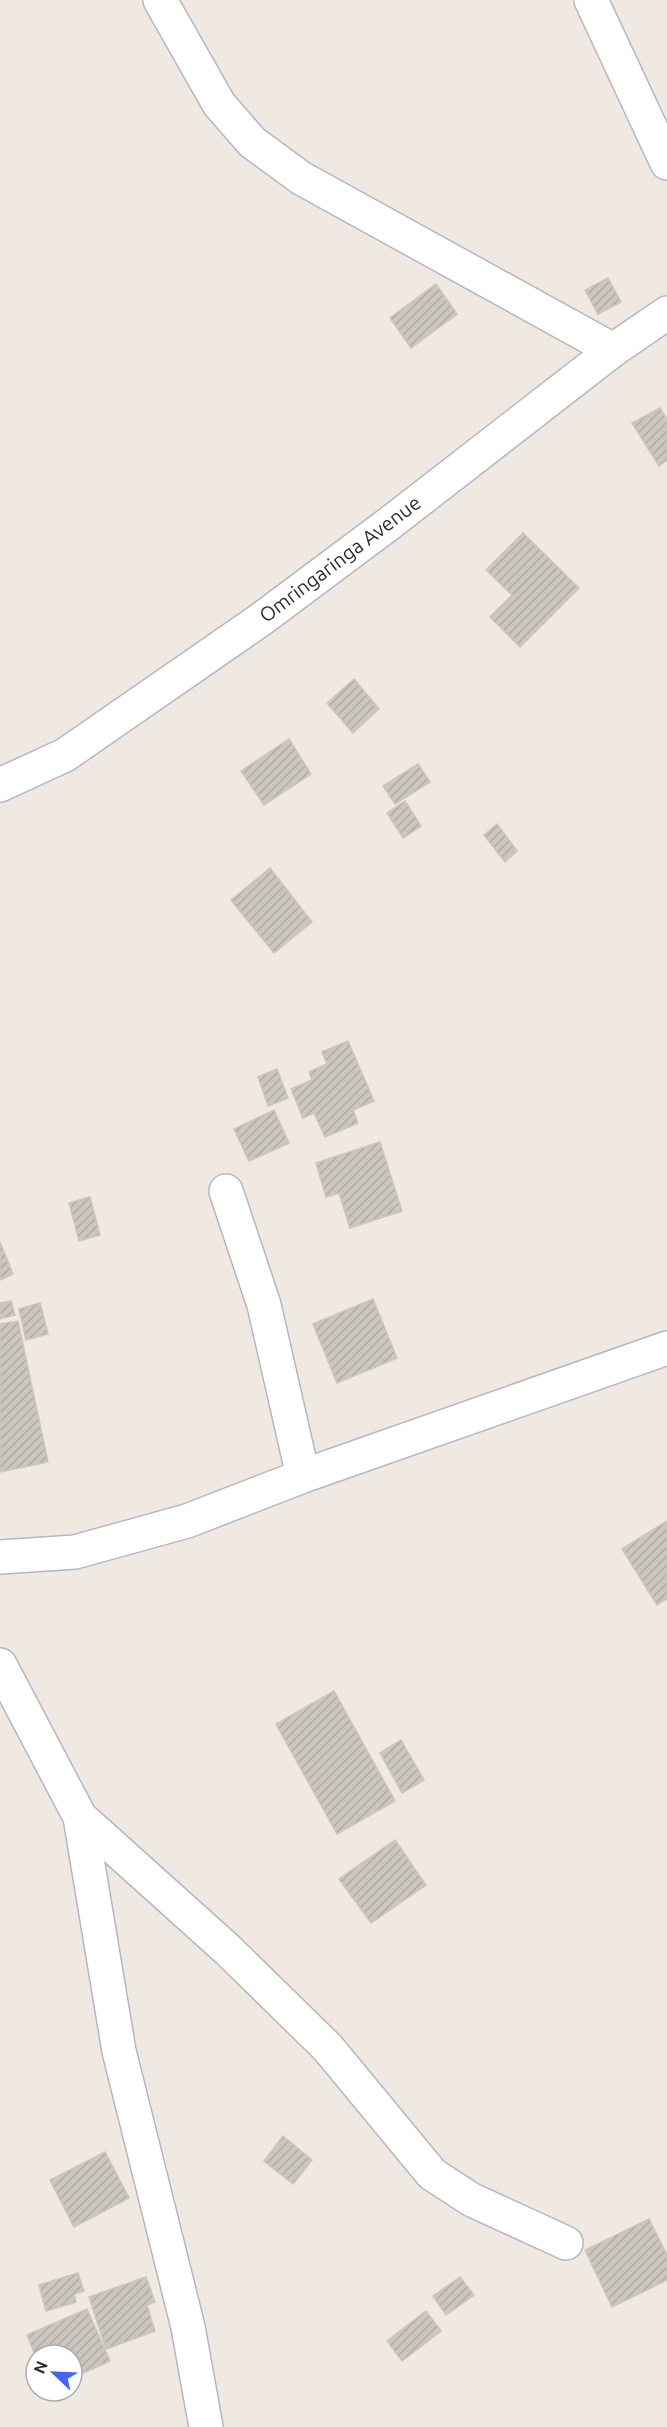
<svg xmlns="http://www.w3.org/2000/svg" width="667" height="2427" font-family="Ubuntu,sans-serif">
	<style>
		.building { fill: url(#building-hatch); stroke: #cbc5ba; stroke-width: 1.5 }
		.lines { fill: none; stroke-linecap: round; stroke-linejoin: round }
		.minor-casing { stroke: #b4b7c1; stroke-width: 36 }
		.minor { stroke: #fff; stroke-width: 33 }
		.labels { text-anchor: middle; stroke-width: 4.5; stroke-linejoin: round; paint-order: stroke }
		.street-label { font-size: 20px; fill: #2e2e2e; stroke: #fff }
	</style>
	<defs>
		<pattern id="building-hatch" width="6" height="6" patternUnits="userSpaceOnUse" patternTransform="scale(1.5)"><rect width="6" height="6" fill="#cbc7bf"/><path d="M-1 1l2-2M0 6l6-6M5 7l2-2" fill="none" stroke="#afaba4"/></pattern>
	</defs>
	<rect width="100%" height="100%" fill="#efe9e1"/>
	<g class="building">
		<polygon points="608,278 621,302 598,314 585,290"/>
		<polygon points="436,284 457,314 411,348 390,318"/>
		<polygon points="660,408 667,419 667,460 659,466 632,423"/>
		<polygon points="523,533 579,588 520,647 490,617 512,595 486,570"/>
		<polygon points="354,679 379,709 353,733 327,703"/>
		<polygon points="289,739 311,774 264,805 241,771"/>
		<polygon points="418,764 430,782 395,804 383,786"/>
		<polygon points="405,801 421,826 403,838 387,813"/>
		<polygon points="497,824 517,851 505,862 484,835"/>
		<polygon points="270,868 312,922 274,953 231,900"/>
		<polygon points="348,1041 374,1101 353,1110 358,1123 325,1137 314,1113 303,1118 291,1089 312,1080 309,1072 327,1064 322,1052"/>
		<polygon points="277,1069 288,1098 268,1106 258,1077"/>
		<polygon points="274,1110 289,1143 249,1161 234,1129"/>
		<polygon points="380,1142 402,1211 350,1228 339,1193 326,1197 316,1163"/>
		<polygon points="90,1197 100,1235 79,1241 69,1203"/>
		<polygon points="0,1242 13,1274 0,1280"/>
		<polygon points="373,1299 397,1358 337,1383 313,1324"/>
		<polygon points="11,1301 15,1315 0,1319 0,1303"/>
		<polygon points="40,1303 48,1334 26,1340 19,1309"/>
		<polygon points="18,1321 48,1462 0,1472 0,1324"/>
		<polygon points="667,1521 667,1599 657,1605 622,1549"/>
		<polygon points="334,1691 395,1801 337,1834 276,1724"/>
		<polygon points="401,1740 424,1780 402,1793 380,1753"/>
		<polygon points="395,1840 426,1885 371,1923 339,1879"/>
		<polygon points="283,2136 312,2160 293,2184 264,2161"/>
		<polygon points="105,2152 129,2198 74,2227 50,2180"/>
		<polygon points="649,2219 667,2255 667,2280 612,2307 585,2250"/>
		<polygon points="78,2273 84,2291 74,2294 76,2302 46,2311 39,2285"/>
		<polygon points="146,2277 155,2302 147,2305 155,2331 106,2349 89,2297"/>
		<polygon points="460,2277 474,2295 446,2315 433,2296"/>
		<polygon points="87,2309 110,2361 72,2378 72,2355 36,2357 27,2335"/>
		<polygon points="426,2311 441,2331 402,2361 387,2341"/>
	</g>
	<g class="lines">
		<defs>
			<g id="minor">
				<polyline points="160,0 219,104 252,142 301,178 613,350"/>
				<polyline points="591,0 667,163"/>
				<polyline points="0,785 65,755 260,620 390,523 613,350 667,313"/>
				<polyline points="226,1191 264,1305 303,1476"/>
				<polyline points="0,1557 75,1552 187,1521 303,1476 667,1348"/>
				<polyline points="0,1665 80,1817 119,2051 188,2327 206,2427"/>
				<polyline points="80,1817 228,1950 328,2048 432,2174 472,2200 566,2243"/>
			</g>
		</defs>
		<use href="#minor" class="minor-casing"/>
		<use href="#minor" class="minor"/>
	</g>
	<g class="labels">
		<g class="street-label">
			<text transform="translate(340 559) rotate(-37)" y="7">Omringaringa Avenue</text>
		</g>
	</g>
	<g transform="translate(54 2373) rotate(293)"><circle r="28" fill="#ffffff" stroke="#ababab" stroke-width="1.5"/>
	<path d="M0-4.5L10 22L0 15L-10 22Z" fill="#4264fb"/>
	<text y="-9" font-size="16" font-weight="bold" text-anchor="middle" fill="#2e2e2e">N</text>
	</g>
</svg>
